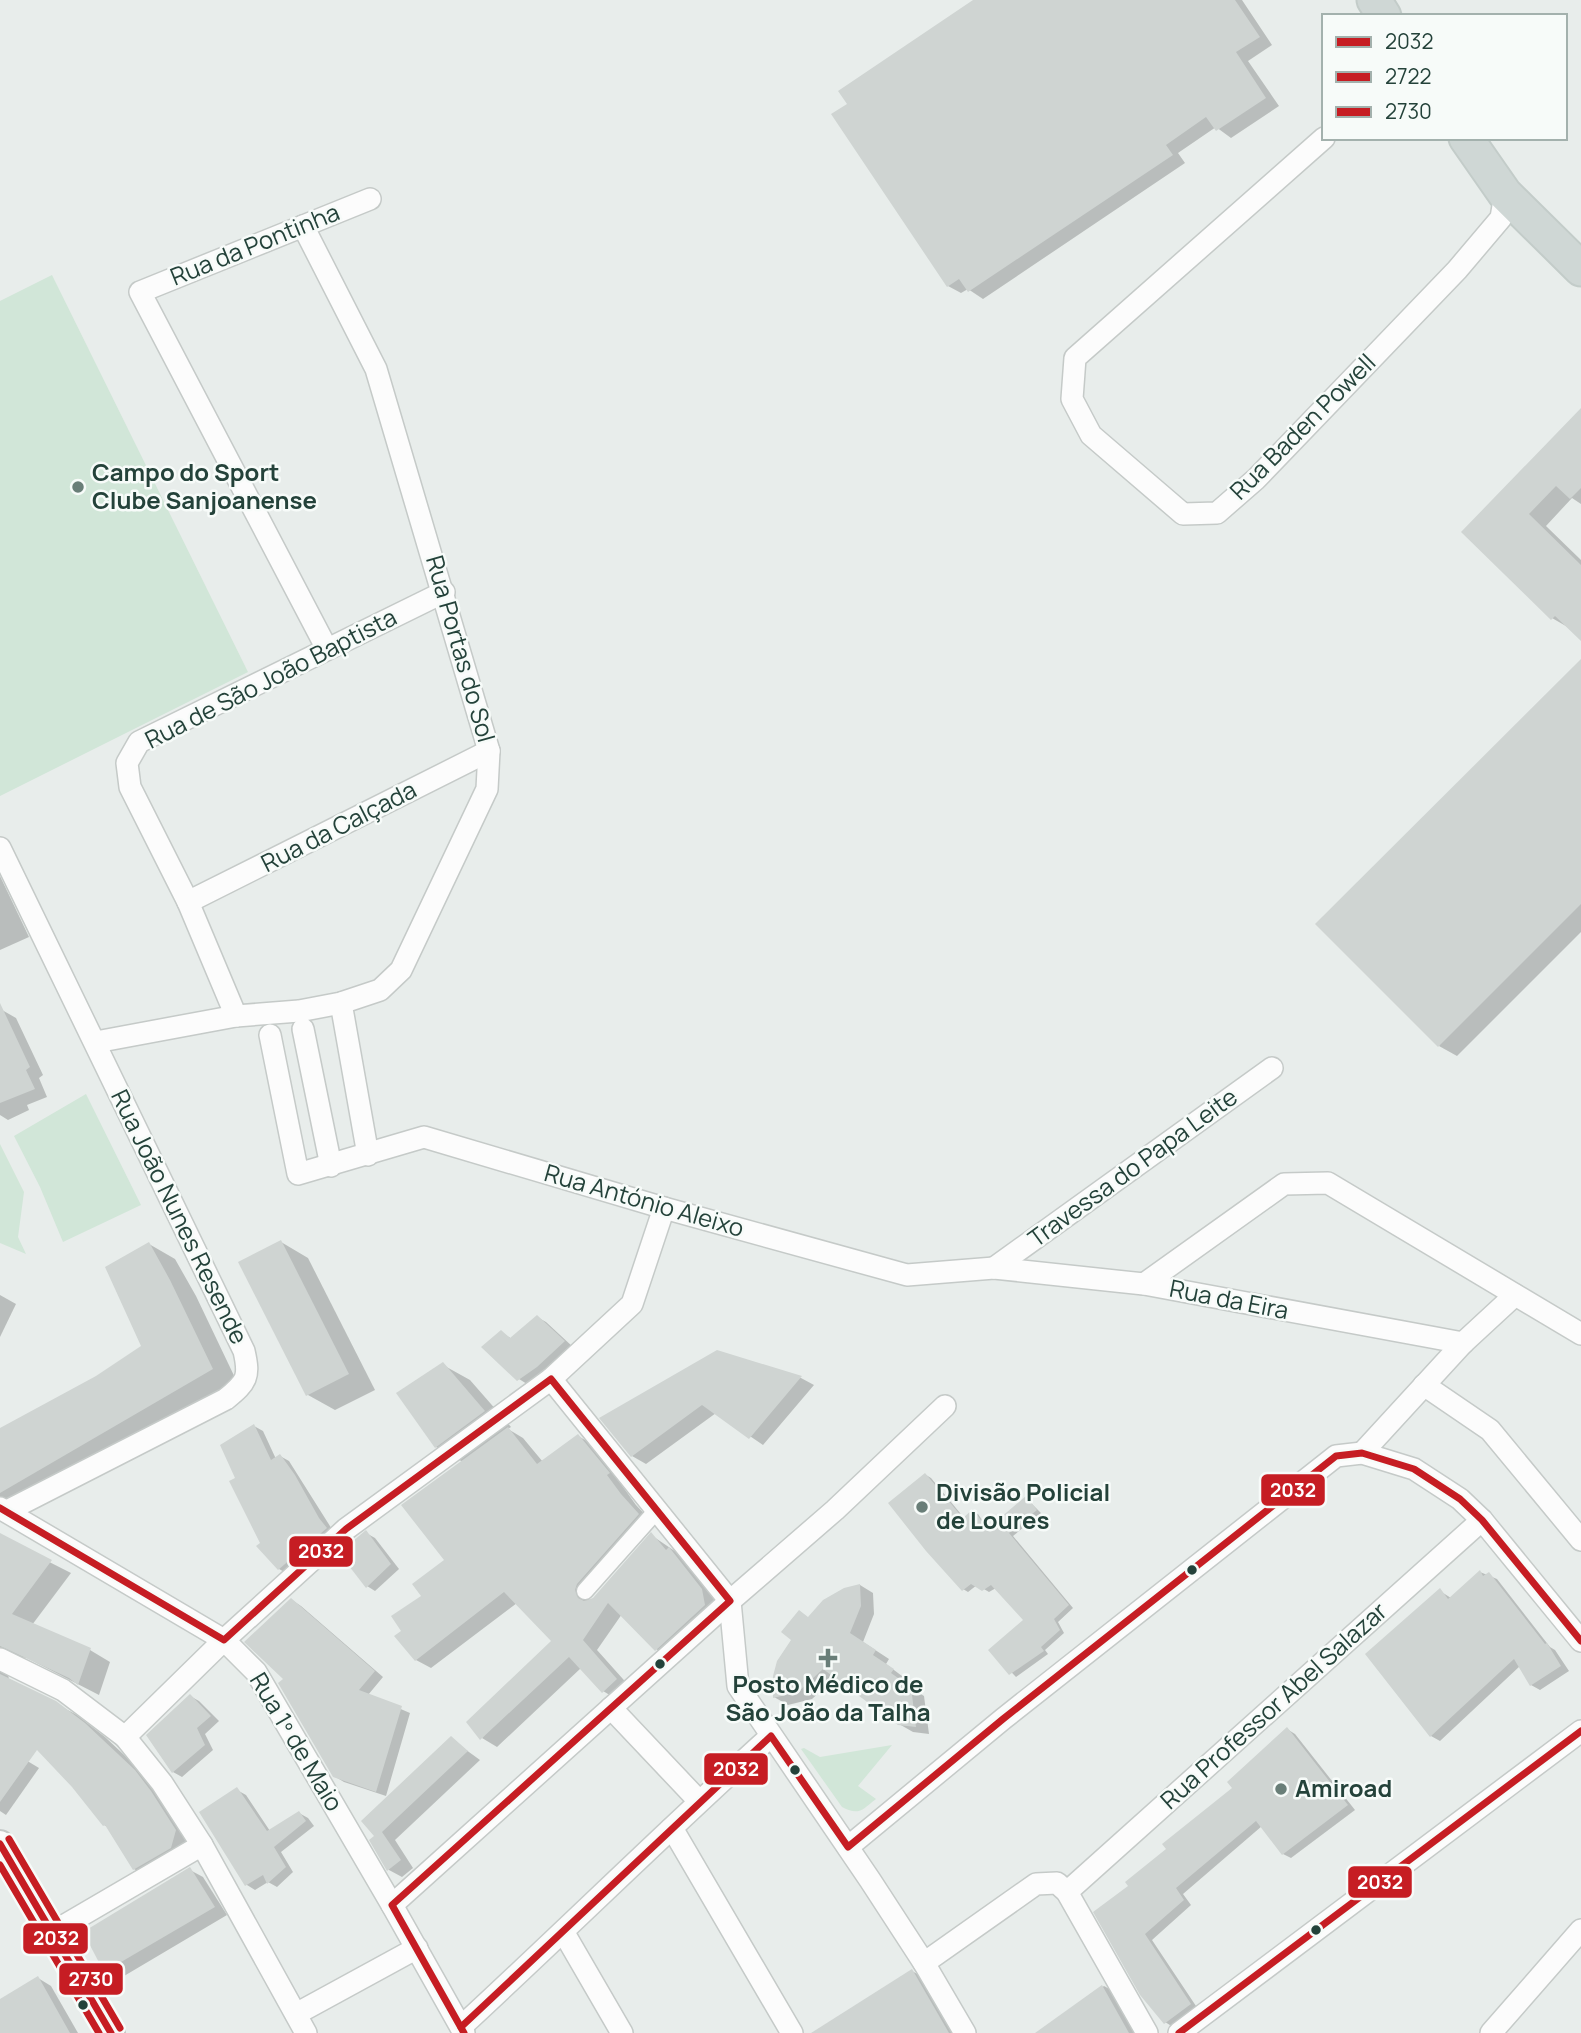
<svg xmlns="http://www.w3.org/2000/svg" width="1581" height="2033" font-family="Manrope,sans-serif">
	<style>
		.green { fill: #d1e6d8 }
		.shadow { fill: #0003 }
		.building { fill: #cfd4d2 }
		.lines { fill: none; stroke-linecap: round; stroke-linejoin: round }
		.pedestrian-casing { stroke: #c5cac8; stroke-width: 19 }
		.minor-casing { stroke: #c5cac8; stroke-width: 24 }
		.tertiary-casing { stroke: #c5cac8; stroke-width: 30 }
		.primary-casing { stroke: #c3ccc9; stroke-width: 37 }
		.pedestrian { stroke: #fcfcfc; stroke-width: 16 }
		.minor { stroke: #fcfcfc; stroke-width: 21 }
		.tertiary { stroke: #fcfcfc; stroke-width: 26 }
		.primary { stroke: #cfd7d5; stroke-width: 33 }
		.bus-1-casing { stroke: #f7fbf9; stroke-width: 12 }
		.bus-2-casing { stroke: #f7fbf9; stroke-width: 12 }
		.bus-3-casing { stroke: #f7fbf9; stroke-width: 12 }
		.bus-1 { stroke: #c61d23; stroke-width: 7 }
		.bus-2 { stroke: #c61d23; stroke-width: 7 }
		.bus-3 { stroke: #c61d23; stroke-width: 7 }
		.poi-dot { fill: #697e78; stroke: #f7fbf9; stroke-width: 2.5 }
		.bus-dot { fill: #24423a; stroke: #f7fbf9; stroke-width: 2.5 }
		.labels { text-anchor: middle; stroke-width: 5; stroke-linejoin: round; paint-order: stroke }
		.street-label { font-size: 24px; fill: #24423a; stroke: #f7fbf9 }
		.poi-label { font-size: 24px; font-weight: bold; fill: #24423a; stroke: #f7fbf9; text-anchor: start }
		.line-badge { stroke: #f7fbf9; stroke-width: 2.5 }
		.badge-label { font-size: 19px; text-anchor: middle; font-weight: bold; fill: #fff }
	</style>
	<rect width="100%" height="100%" fill="#e8edeb"/>
	<g class="green">
		<polygon points="52,275 248,672 0,796 0,301"/>
		<polygon points="86,1094 141,1205 63,1242 40,1187 14,1136"/>
		<polygon points="0,1144 24,1192 18,1237 26,1254 0,1243"/>
		<path d="M892,1745L858,1786L876,1799C862,1810 859,1816 842,1807L801,1749L804,1748L820,1757Z"/>
	</g>
	<g class="shadow">
		<polygon points="977,0 1242,0 1272,45 1248,61 1279,106 1231,138 1216,127 1178,153 1185,163 983,299 968,289 961,293 948,286"/>
		<polygon points="1581,419 1581,504 1572,498 1546,526 1581,560 1581,639 1571,629 1552,618 1463,532"/>
		<polygon points="1581,661 1581,932 1457,1056 1439,1046"/>
		<polygon points="0,876 29,937 0,950"/>
		<polygon points="2,1010 16,1018 43,1075 39,1078 47,1097 27,1105 29,1110 8,1120 0,1115 0,1011"/>
		<polygon points="281,1242 308,1258 375,1390 335,1410 308,1395"/>
		<polygon points="149,1244 175,1259 196,1296 238,1384 24,1509 0,1502 0,1430 97,1378 144,1347"/>
		<polygon points="0,1295 16,1304 0,1337"/>
		<polygon points="537,1317 546,1322 573,1347 527,1384 519,1379 501,1332 512,1339"/>
		<polygon points="717,1352 801,1378 814,1385 763,1445 716,1413 646,1464 632,1456"/>
		<polygon points="443,1365 470,1380 511,1427 508,1429 523,1438 543,1462 578,1436 594,1445 624,1482 621,1484 636,1505 654,1524 592,1593 588,1601 594,1599 651,1535 685,1558 717,1600 671,1658 656,1649 622,1614 597,1650 631,1688 618,1700 603,1691 581,1668 497,1747 482,1738 553,1641 517,1603 431,1668 416,1660 403,1631 446,1561 463,1462 436,1447"/>
		<polygon points="254,1426 263,1431 276,1459 280,1456 289,1461 335,1534 288,1574 279,1569 262,1544 237,1479"/>
		<polygon points="926,1475 931,1478 965,1519 973,1512 978,1514 989,1530 1026,1498 1041,1513 1013,1536 1073,1608 1058,1622 1064,1633 1045,1650 1048,1654 1016,1677 990,1650 1025,1621 996,1588 989,1592 977,1585 968,1592 963,1589"/>
		<polygon points="366,1533 375,1538 399,1569 375,1591 367,1586"/>
		<polygon points="0,1537 71,1573 32,1625 90,1650 110,1662 99,1695 27,1658 20,1657 12,1660 7,1671 9,1679 77,1715 105,1737 155,1784 195,1842 154,1881 134,1869 108,1827 104,1825 69,1765 0,1724"/>
		<polygon points="1480,1572 1497,1579 1550,1647 1555,1650 1569,1671 1540,1690 1531,1685 1520,1666 1440,1741 1431,1736 1440,1591 1451,1598"/>
		<polygon points="860,1585 873,1593 874,1614 863,1642 889,1659 886,1664 906,1679 904,1683 924,1696 929,1734 913,1732 899,1724 836,1677 812,1699 788,1705 774,1697 809,1618 845,1590"/>
		<polygon points="292,1600 301,1606 383,1677 368,1695 410,1713 386,1796 344,1782 334,1776 286,1679"/>
		<polygon points="190,1696 199,1701 219,1721 205,1734 213,1750 182,1777 173,1772"/>
		<polygon points="1287,1729 1295,1734 1355,1810 1291,1858 1283,1854 1262,1826 1183,1894 1191,1905 1152,1940 1198,2009 1173,2027 1165,2022 1130,1886 1234,1788"/>
		<polygon points="451,1739 480,1760 395,1840 413,1868 402,1877 389,1870 372,1841"/>
		<polygon points="0,1753 29,1762 39,1768 6,1815 0,1811"/>
		<polygon points="237,1790 246,1795 270,1831 299,1813 308,1818 314,1826 281,1852 293,1872 277,1887 268,1882 255,1890 247,1885"/>
		<polygon points="190,1870 203,1877 227,1915 119,1979 105,1971"/>
		<polygon points="912,1971 928,1980 958,2033 815,2033"/>
		<polygon points="38,1978 51,1986 78,2033 0,2033 0,2001"/>
		<polygon points="1104,1986 1120,1995 1141,2033 1037,2033"/>
	</g>
	<g class="building">
		<polygon points="973,0 1235,0 1260,37 1236,52 1266,98 1216,131 1206,117 1166,145 1173,155 968,292 959,279 947,287 831,114 847,104 838,91"/>
		<polygon points="1581,408 1581,488 1570,499 1556,486 1529,514 1581,565 1581,641 1555,616 1551,620 1461,532"/>
		<polygon points="1581,659 1581,904 1438,1047 1315,924"/>
		<polygon points="0,1003 30,1067 26,1070 35,1089 0,1103"/>
		<polygon points="281,1240 349,1374 306,1396 238,1262"/>
		<polygon points="149,1242 170,1280 213,1369 0,1493 0,1428 96,1376 141,1346 105,1267"/>
		<polygon points="537,1315 565,1341 537,1367 517,1381 481,1347 501,1330 510,1338"/>
		<polygon points="717,1350 802,1376 749,1439 702,1405 631,1457 599,1418"/>
		<polygon points="443,1362 485,1411 435,1448 396,1393"/>
		<polygon points="254,1424 271,1460 280,1454 295,1475 319,1518 327,1528 278,1570 256,1546 260,1543 229,1481 235,1478 220,1445"/>
		<polygon points="508,1427 537,1464 578,1434 610,1473 607,1475 621,1494 639,1514 577,1584 575,1590 578,1598 584,1601 593,1598 651,1532 666,1550 669,1547 702,1589 705,1605 655,1651 608,1603 583,1640 617,1679 602,1693 569,1657 480,1740 466,1722 551,1641 504,1592 415,1661 394,1636 401,1631 391,1616 421,1596 412,1584 444,1560 401,1505"/>
		<polygon points="925,1473 963,1518 973,1509 987,1529 1026,1496 1037,1510 1009,1533 1069,1605 1054,1619 1060,1630 1041,1647 1044,1651 1009,1675 988,1650 1023,1620 991,1585 982,1591 971,1584 962,1591 926,1551 888,1503"/>
		<polygon points="366,1530 391,1564 366,1588 339,1553"/>
		<polygon points="0,1533 52,1560 12,1614 91,1648 78,1685 69,1678 0,1646"/>
		<polygon points="1480,1570 1483,1576 1489,1572 1545,1644 1547,1643 1561,1666 1530,1686 1514,1659 1430,1737 1365,1654 1440,1588 1448,1599"/>
		<polygon points="860,1584 861,1606 850,1633 876,1650 873,1655 894,1669 891,1673 911,1687 916,1727 898,1725 823,1669 798,1692 773,1698 773,1676 777,1661 791,1640 781,1632 799,1610 808,1617 823,1600 844,1588"/>
		<polygon points="291,1598 375,1671 359,1690 402,1706 376,1792 333,1777 278,1683 283,1679 244,1642"/>
		<polygon points="0,1674 56,1701 85,1723 135,1770 151,1791 176,1830 171,1848 133,1870 105,1825 103,1826 72,1787 37,1750 0,1802"/>
		<polygon points="190,1694 211,1716 197,1728 205,1745 172,1773 146,1735"/>
		<polygon points="1287,1727 1348,1805 1282,1855 1256,1821 1176,1888 1184,1900 1145,1934 1191,2004 1164,2024 1140,1995 1093,1912 1128,1886 1125,1882 1166,1849 1162,1844 1232,1788 1227,1782"/>
		<polygon points="451,1736 468,1751 382,1832 401,1860 387,1871 369,1840 374,1836 361,1821"/>
		<polygon points="237,1787 267,1831 299,1811 306,1821 274,1847 286,1867 267,1884 263,1875 245,1886 199,1812"/>
		<polygon points="190,1867 215,1907 104,1972 83,1932"/>
		<polygon points="912,1969 949,2033 811,2033"/>
		<polygon points="38,1976 70,2033 0,2033 0,1999"/>
		<polygon points="1102,1985 1129,2033 1035,2033"/>
	</g>
	<g class="lines">
		<defs>
			<polyline id="pedestrian" points="585,1591 657,1510"/>
			<g id="minor">
				<polyline points="1324,138 1075,358 1072,399 1091,435 1183,514 1217,513 1256,479 1457,270 1501,218 1505,194"/>
				<polyline points="327,649 140,292 370,199"/>
				<path d="M0,848L244,1351C250,1377 247,1382 226,1399L7,1511"/>
				<polyline points="188,902 489,751"/>
				<polyline points="341,1003 368,1155"/>
				<polyline points="236,1016 188,902 130,787 127,763 139,742 444,592"/>
				<polyline points="303,1029 331,1166"/>
				<polyline points="270,1035 298,1174 424,1137 664,1208 907,1275 994,1268 1144,1284 1463,1343"/>
				<polyline points="96,1042 236,1016 299,1011 341,1003 380,990 401,970 487,789 489,751 376,369 303,226"/>
				<polyline points="994,1268 1272,1068"/>
				<polyline points="1144,1284 1284,1184 1328,1183 1581,1334"/>
				<polyline points="551,1379 730,1601"/>
				<polyline points="1424,1385 1490,1430 1581,1540"/>
				<polyline points="1362,1453 1463,1343 1515,1295"/>
				<polyline points="0,1508 224,1640 256,1672 392,1905 464,2033"/>
				<polyline points="730,1601 738,1686 870,1880 924,1963 965,2033"/>
				<polyline points="0,1659 63,1690 125,1737 162,1783 202,1845 306,2033"/>
				<polyline points="611,1708 699,1801"/>
				<polyline points="125,1737 224,1640 346,1529 551,1379 632,1304 664,1208"/>
				<polyline points="672,1828 792,2033"/>
				<polyline points="848,1847 1003,1719 1336,1456 1362,1453 1414,1469 1460,1499 1482,1520 1581,1641"/>
				<polyline points="1067,1892 1482,1520"/>
				<polyline points="392,1905 730,1601 835,1510 945,1406"/>
				<polyline points="53,1932 202,1845"/>
				<polyline points="564,1933 622,2033"/>
				<polyline points="924,1963 1036,1884 1057,1883 1067,1892 1147,2033"/>
				<polyline points="296,2014 417,1948"/>
				<path d="M461,2027C565,1931 666,1831 771,1736"/>
				<polyline points="1179,2033 1581,1731"/>
				<polyline points="1491,2033 1581,1930"/>
			</g>
			<polyline id="tertiary" points="0,1844 111,2033"/>
			<g id="primary">
				<polyline points="1374,0 1384,16"/>
				<polyline points="1466,138 1505,194 1581,269"/>
			</g>
		</defs>
		<use href="#pedestrian" class="pedestrian-casing"/>
		<use href="#minor" class="minor-casing"/>
		<use href="#tertiary" class="tertiary-casing"/>
		<use href="#primary" class="primary-casing"/>
		<use href="#pedestrian" class="pedestrian"/>
		<use href="#minor" class="minor"/>
		<use href="#tertiary" class="tertiary"/>
		<use href="#primary" class="primary"/>
		<defs>
			<g id="bus-1">
				<polyline points="0,1508 224,1640 346,1529 551,1379 730,1601 392,1905 464,2033"/>
				<polyline points="0,1844 111,2033"/>
				<polyline points="461,2027 771,1736 848,1847 1003,1719 1336,1456 1362,1453 1414,1469 1460,1499 1482,1520 1581,1641"/>
				<polyline points="1179,2033 1581,1731"/>
			</g>
			<polyline id="bus-2" points="0,1865 99,2033"/>
			<polyline id="bus-3" points="9,1839 120,2028"/>
		</defs>
		<use href="#bus-1" class="bus-1-casing"/>
		<use href="#bus-2" class="bus-2-casing"/>
		<use href="#bus-3" class="bus-3-casing"/>
		<use href="#bus-1" class="bus-1"/>
		<use href="#bus-2" class="bus-2"/>
		<use href="#bus-3" class="bus-3"/>
	</g>
	<g class="poi-dot">
		<circle cx="78" cy="487" r="7"/>
		<circle cx="922" cy="1507" r="7"/>
		<path d="M824.5 1647.5h7v7h7v7h-7v7h-7v-7h-7v-7h7z"/>
		<circle cx="1281" cy="1789" r="7"/>
	</g>
	<g class="bus-dot">
		<circle cx="1192" cy="1570" r="6"/>
		<circle cx="660" cy="1664" r="6"/>
		<circle cx="795" cy="1770" r="6"/>
		<circle cx="1316" cy="1930" r="6"/>
		<circle cx="83" cy="2005" r="6"/>
	</g>
	<g class="labels">
		<g class="street-label">
			<text transform="translate(255 245) rotate(-22)" y="8">Rua da Pontinha</text>
			<text transform="translate(1303 427) rotate(-45)" y="8">Rua Baden Powell</text>
			<text transform="translate(460 649) rotate(74)" y="8">Rua Portas do Sol</text>
			<text transform="translate(271 679) rotate(-27)" y="8">Rua de São João Baptista</text>
			<text transform="translate(339 827) rotate(-27)" y="8">Rua da Calçada</text>
			<text transform="translate(1133 1168) rotate(-36)" y="8">Travessa do Papa Leite</text>
			<text transform="translate(644 1201) rotate(16)" y="8">Rua António Aleixo</text>
			<text transform="translate(179 1217) rotate(64)" y="8">Rua João Nunes Resende</text>
			<text transform="translate(1229 1300) rotate(11)" y="8">Rua da Eira</text>
			<text transform="translate(1274 1706) rotate(-42)" y="8">Rua Professor Abel Salazar</text>
			<text transform="translate(296 1742) rotate(59)" y="8">Rua 1º de Maio</text>
		</g>
		<g class="poi-label">
			<text x="92" y="481">Campo do Sport<tspan x="92" dy="28">Clube Sanjoanense</tspan></text>
			<text x="936" y="1501">Divisão Policial<tspan x="936" dy="28">de Loures</tspan></text>
			<text x="828" y="1693" text-anchor="middle">Posto Médico de<tspan x="828" dy="28">São João da Talha</tspan></text>
			<text x="1295" y="1797">Amiroad</text>
		</g>
	</g>
	<g class="line-badge">
		<rect x="1260" y="1473" width="66" height="34" rx="7" fill="#c61d23"/>
		<rect x="288" y="1535" width="66" height="33" rx="7" fill="#c61d23"/>
		<rect x="703" y="1752" width="66" height="34" rx="7" fill="#c61d23"/>
		<rect x="1347" y="1865" width="66" height="34" rx="7" fill="#c61d23"/>
		<rect x="22" y="1922" width="67" height="33" rx="7" fill="#c61d23"/>
		<rect x="58" y="1962" width="66" height="34" rx="7" fill="#c61d23"/>
	</g>
	<g class="badge-label">
		<text x="1293" y="1497">2032</text>
		<text x="321" y="1558">2032</text>
		<text x="736" y="1776">2032</text>
		<text x="1380" y="1889">2032</text>
		<text x="56" y="1945">2032</text>
		<text x="91" y="1986">2730</text>
	</g>
	<rect x="1322" y="14" width="245" height="126" fill="#f7fbf9" stroke="#a3b1ad" stroke-width="2"/>
	<rect x="1336" y="37" width="35" height="10" fill="#c61d23" stroke="#a3b1ad" stroke-width="2"/>
	<text x="1385" y="49" font-size="21" fill="#24423a">2032</text>
	<rect x="1336" y="72" width="35" height="10" fill="#c61d23" stroke="#a3b1ad" stroke-width="2"/>
	<text x="1385" y="84" font-size="21" fill="#24423a">2722</text>
	<rect x="1336" y="107" width="35" height="10" fill="#c61d23" stroke="#a3b1ad" stroke-width="2"/>
	<text x="1385" y="119" font-size="21" fill="#24423a">2730</text>
</svg>
